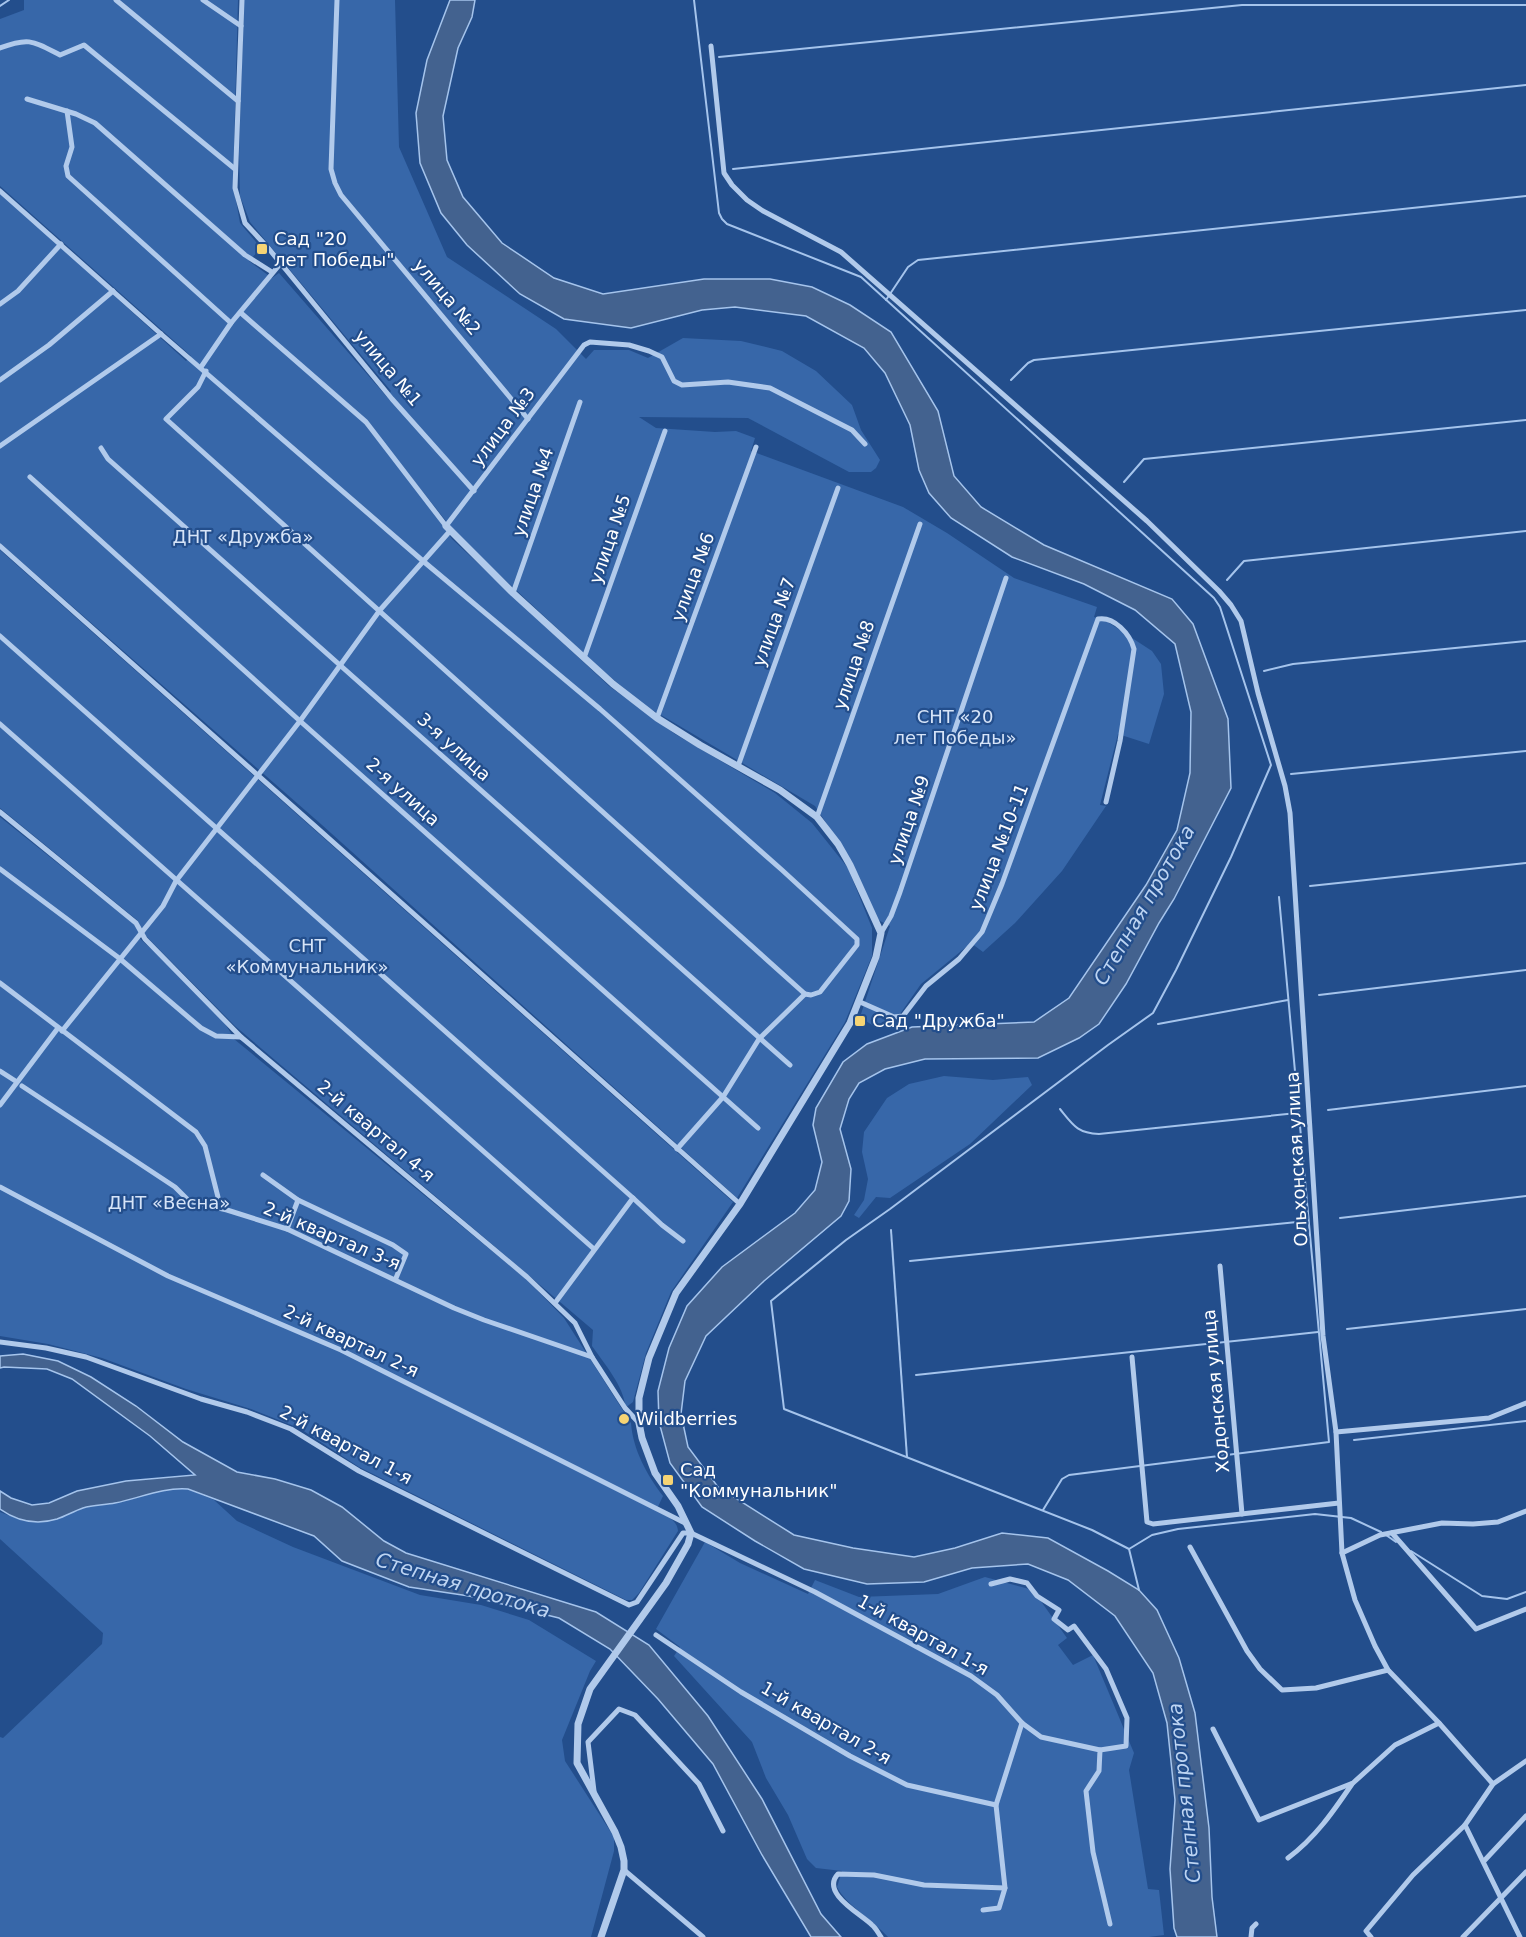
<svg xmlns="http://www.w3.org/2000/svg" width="1526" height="1937" font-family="'DejaVu Sans',sans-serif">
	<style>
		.green { fill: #3767a9 }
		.water { fill: #43628f; stroke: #a5c4ec; stroke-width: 1.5 }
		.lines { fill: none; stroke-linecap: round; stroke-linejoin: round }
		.stream { stroke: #a5c4ec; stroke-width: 2 }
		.minor { stroke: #b1caeb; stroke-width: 5 }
		.tertiary { stroke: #b1caeb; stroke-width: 7 }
		.poi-dot { fill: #f6d474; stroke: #234e8c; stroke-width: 2 }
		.labels { text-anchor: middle; stroke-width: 4.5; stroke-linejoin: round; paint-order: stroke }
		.poi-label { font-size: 18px; fill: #fff; stroke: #234e8c; text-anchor: start }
		.street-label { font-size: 18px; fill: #fff; stroke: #234e8c }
		.park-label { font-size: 18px; fill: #d6e4f8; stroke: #234e8c }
		.water-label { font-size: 20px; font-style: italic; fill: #bdd4f2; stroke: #234e8c }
	</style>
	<rect width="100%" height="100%" fill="#234e8c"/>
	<g class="green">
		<polygon points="24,0 238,0 233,184 240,223 261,248 249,261 272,278 279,273 387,397 391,391 250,222 240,196 239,153 244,0 395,0 399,147 447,257 556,329 586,359 594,350 629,350 648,358 683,338 741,341 782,351 816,371 852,405 861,430 880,460 876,468 871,472 849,472 748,418 639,417 656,428 715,432 736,431 755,438 751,451 903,507 947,533 1014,578 1097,607 1094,617 1103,619 1152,651 1161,664 1164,694 1149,744 1118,734 1100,805 1106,806 1062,871 1015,923 983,952 971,943 921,984 900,1014 878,1029 860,1017 890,926 878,920 852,862 815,806 644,705 602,670 458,536 368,423 366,426 426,501 452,539 609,686 675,734 775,793 812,823 848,868 872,928 872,956 845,1022 737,1198 322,825 0,543 0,192 186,361 191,356 0,186 0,19 24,10"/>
		<path d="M0,550L733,1202L671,1292L646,1353L633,1402L625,1408C626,1389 603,1362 592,1346L593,1330L235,1026L146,936L137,920L0,808Z"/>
		<path d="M0,817L135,925L139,931L137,936C170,967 213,998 234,1039L525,1278L564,1318L631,1423C633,1450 647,1475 663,1496L656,1511C666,1516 677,1519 678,1531L639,1593L632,1600H626L359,1467L299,1428L251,1409L186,1389L102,1358L48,1344L0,1336Z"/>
		<polygon points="944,1076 993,1080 1028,1077 1032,1085 970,1144 890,1198 876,1197 859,1218 854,1215 864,1200 868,1179 862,1152 864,1132 887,1098 909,1084"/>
		<polygon points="171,1488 188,1489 214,1500 237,1521 293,1547 420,1595 481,1605 529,1620 596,1661 590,1671 562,1740 565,1761 614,1837 614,1851 591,1937 0,1937 0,1737 3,1738 102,1644 103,1633 0,1539 0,1512 23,1521 56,1519 83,1508 115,1503"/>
		<path d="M705,1542L740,1563L808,1594L815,1580L859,1597L938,1594L985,1577L1033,1590L1067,1638L1058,1645L1073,1665L1093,1655L1134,1753L1129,1770L1148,1889L1159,1890L1164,1935L1149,1937H888C872,1919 848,1907 837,1887L842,1871L816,1868L807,1859L788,1815L766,1778L752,1742L674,1656L680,1647L656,1629Z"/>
	</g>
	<g class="water">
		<polygon points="450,0 475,0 472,17 458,48 443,116 447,160 463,197 502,243 554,278 603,294 704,279 770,279 812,287 850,305 891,332 938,411 954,476 981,507 1044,545 1172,599 1193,624 1228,719 1231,788 1174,899 1159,923 1126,984 1099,1024 1079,1038 1038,1058 925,1059 885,1069 859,1083 849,1099 840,1129 851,1169 849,1201 841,1216 764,1281 706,1336 685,1381 681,1414 688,1447 718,1487 794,1535 853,1548 914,1557 955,1548 1002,1533 1048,1538 1108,1571 1139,1590 1157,1610 1179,1658 1195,1713 1209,1828 1212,1897 1217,1937 1177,1937 1174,1928 1170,1869 1175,1800 1167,1723 1153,1673 1115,1616 1068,1580 1028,1564 972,1568 924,1582 867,1584 804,1569 755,1541 702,1507 670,1463 659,1422 658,1391 669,1348 687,1306 722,1267 795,1213 815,1190 822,1162 813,1125 816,1108 843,1062 867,1044 912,1027 1034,1022 1069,998 1146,885 1177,830 1190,773 1191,712 1175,644 1135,610 1084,584 1012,557 951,518 929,493 919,470 910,425 885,373 864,348 806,316 735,307 702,310 631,328 564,319 520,294 467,245 441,213 420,163 416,113 427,60"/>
		<path d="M23,1354L58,1361L91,1377L136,1406L183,1442L237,1472L275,1479L311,1490L342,1507L384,1541L406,1553L596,1612L649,1645L708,1716L762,1799L821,1914L841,1937H811L762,1855L713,1764L658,1699L610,1649L559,1618L469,1596L409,1587L342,1561L314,1536L188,1489C163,1487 140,1498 115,1503C105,1505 93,1505 83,1508C74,1511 66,1516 57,1519C37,1525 17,1521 0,1509V1491L11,1498L32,1505L49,1503L77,1491L126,1481L195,1475L150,1436L72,1379L47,1369L4,1367L0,1368V1356Z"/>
	</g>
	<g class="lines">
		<g class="stream">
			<polyline points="694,0 719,213 722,219 727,224 861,277 1214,598 1220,607 1271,765 1231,857 1176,970 1153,1013 1108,1045 890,1209 846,1240 771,1301 784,1409 1092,1530 1129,1549 1139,1590"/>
			<polyline points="0,6 9,0"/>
			<polyline points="719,57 1242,5 1526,5"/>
			<polyline points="733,169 1526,85"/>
			<polyline points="886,300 908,267 918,260 1526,196"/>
			<polyline points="1011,380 1028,363 1034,360 1526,310"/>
			<polyline points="1124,482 1144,459 1526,420"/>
			<polyline points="1227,580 1244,561 1526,531"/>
			<polyline points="1264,671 1293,664 1526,641"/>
			<polyline points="1291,774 1526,751"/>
			<polyline points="1310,886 1526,863"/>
			<polyline points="1319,995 1526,970"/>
			<polyline points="1158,1024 1288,1000"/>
			<path d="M1060,1109C1073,1125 1077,1133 1099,1134L1297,1113"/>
			<polyline points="1328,1110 1526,1086"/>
			<polyline points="1340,1218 1526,1196"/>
			<polyline points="891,1230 907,1457"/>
			<polyline points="910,1261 1307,1221"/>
			<polyline points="1347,1329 1526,1309"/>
			<polyline points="916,1375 1318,1332"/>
			<polyline points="1354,1440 1526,1421"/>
			<polyline points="1043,1510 1062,1479 1069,1475 1329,1442 1279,897"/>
			<polyline points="1386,1535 1396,1542"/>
			<polyline points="1129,1549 1152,1535 1178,1529 1315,1514 1351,1518 1381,1532"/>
			<polyline points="1411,1551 1482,1596 1507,1599 1526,1592"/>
		</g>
		<g class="minor">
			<polyline points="116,0 238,101"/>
			<polyline points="203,0 241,26"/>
			<polyline points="242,0 235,188 245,223 269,249 392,399 474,491"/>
			<polyline points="337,0 331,169 335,183 341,195 528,419"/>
			<polyline points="711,46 724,173 732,185 747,200 763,211 841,252 1147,521 1219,591 1231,605 1241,621 1258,693 1285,786 1290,813 1323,1336 1336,1432 1342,1553 1355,1600 1375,1646 1388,1670 1439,1723"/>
			<path d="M0,48C29,37 33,41 60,55L84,45L235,169"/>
			<polyline points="27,99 76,114 95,123 245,255 272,272"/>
			<polyline points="67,111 72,147 66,166 68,176 231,323"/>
			<polyline points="0,191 161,334 423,561 600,709 782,870 857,939 857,945 820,992 811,995 805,994 759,1039 723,1097 677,1149"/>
			<polyline points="0,304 18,291 61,244"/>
			<polyline points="241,313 366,422 446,526 584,345 590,342 629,345 649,351 662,357 674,381 682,385 728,382 770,388 852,430 865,444"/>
			<polyline points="201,367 231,323 281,263"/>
			<polyline points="206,371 198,387 166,419 805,994"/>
			<polyline points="0,380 49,345 113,291"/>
			<polyline points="0,446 161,334"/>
			<polyline points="101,448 108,459 790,1065"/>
			<polyline points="30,477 300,721 758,1128"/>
			<polyline points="0,546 740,1204"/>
			<polyline points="513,593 580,402"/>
			<polyline points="0,636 633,1198 662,1225 683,1241"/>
			<polyline points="584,658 665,431"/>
			<polyline points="657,718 756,447"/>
			<polyline points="0,724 594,1249"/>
			<polyline points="738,766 838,488"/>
			<polyline points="0,812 136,923 145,939 241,1037"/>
			<polyline points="817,817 920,524"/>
			<polyline points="0,869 119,958 201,1028 216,1036 241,1037 527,1277 575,1323 592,1357"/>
			<polyline points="881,933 891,916 900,892 1006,578"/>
			<polyline points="0,983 196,1132 205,1146 220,1205"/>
			<path d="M860,1002L894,1017L903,1016L926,986L959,959L982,932L1002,884L1098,619C1114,616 1130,634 1134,649L1120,741L1106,802"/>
			<polyline points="62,1031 163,906 176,881 300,721 380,610 450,531"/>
			<polyline points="0,1071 17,1082"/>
			<polyline points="22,1086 175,1187 189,1201 227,1210 287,1229 454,1308 484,1320 592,1357 625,1408 639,1423"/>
			<polyline points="0,1105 58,1028"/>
			<polyline points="263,1175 298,1200 393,1245 406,1254 396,1278"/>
			<polyline points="0,1187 168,1276 341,1350 687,1524"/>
			<polyline points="287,1229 298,1200"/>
			<polyline points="1220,1266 1242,1514"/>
			<polyline points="555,1303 633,1198"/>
			<polyline points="0,1342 46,1348 86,1357 201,1399 247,1412 291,1429 359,1471 629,1605 637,1602 683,1533 691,1533 815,1592 971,1676 997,1695 1022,1723 1041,1737 1100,1750 1099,1771 1086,1791 1093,1852 1110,1924"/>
			<polyline points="1132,1357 1147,1522 1153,1524 1339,1503"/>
			<polyline points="1336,1432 1489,1418 1526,1403"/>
			<polyline points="1392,1533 1476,1629 1526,1609"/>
			<polyline points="1190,1547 1247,1651 1260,1669 1282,1690 1316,1688 1388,1670"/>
			<polyline points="1342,1553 1380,1535 1442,1523 1473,1524 1498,1522 1526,1511"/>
			<polyline points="991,1584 1010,1579 1027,1583 1037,1596 1059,1610 1054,1619 1068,1630 1074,1626 1106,1669 1127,1718 1126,1746 1100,1750"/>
			<polyline points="656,1635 741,1692 850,1756 907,1785 996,1805"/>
			<polyline points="1213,1729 1259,1820 1353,1783 1395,1745 1439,1723 1493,1784"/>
			<polyline points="594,1791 588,1742 619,1709 635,1715 699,1784 723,1831"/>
			<polyline points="1465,1825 1520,1937"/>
			<path d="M1288,1858C1315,1838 1333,1812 1352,1784"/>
			<polyline points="1484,1861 1526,1816"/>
			<polyline points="624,1870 703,1937"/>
			<polyline points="983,1910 999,1908 1005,1888 996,1805 1022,1723"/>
			<path d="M881,1937C878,1933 876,1928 872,1925C861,1914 820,1893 838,1874L874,1875L924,1885L1005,1888"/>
			<polyline points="1251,1937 1252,1928 1256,1924"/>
			<polyline points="1371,1937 1366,1931 1413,1875 1465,1825 1493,1784 1526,1761"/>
			<polyline points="1463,1937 1526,1872"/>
		</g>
		<polyline class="tertiary" points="446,526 513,593 613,684 657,718 700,745 780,790 817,817 838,844 850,865 881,933 876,957 850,1023 740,1204 676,1293 649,1358 639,1398 639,1423 642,1438 655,1473 678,1506 691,1533 688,1544 666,1583 590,1689 578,1724 577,1763 615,1832 621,1847 624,1861 624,1870 601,1937"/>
	</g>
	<g class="poi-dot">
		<rect x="256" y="243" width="12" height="12" rx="3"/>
		<rect x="854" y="1015" width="12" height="12" rx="3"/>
		<circle cx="624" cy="1419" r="6"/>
		<rect x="662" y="1474" width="12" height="12" rx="3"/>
	</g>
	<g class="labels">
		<g class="poi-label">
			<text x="274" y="245">Сад "20<tspan x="274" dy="21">лет Победы"</tspan></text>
			<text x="872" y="1027">Сад "Дружба"</text>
			<text x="636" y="1425">Wildberries</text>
			<text x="680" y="1476">Сад<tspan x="680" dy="21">"Коммунальник"</tspan></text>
		</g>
		<g class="street-label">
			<text transform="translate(447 297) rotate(50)" y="6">улица №2</text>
			<text transform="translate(388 368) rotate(50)" y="6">улица №1</text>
			<text transform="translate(503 427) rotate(-53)" y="6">улица №3</text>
			<text transform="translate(533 492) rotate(-71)" y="6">улица №4</text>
			<text transform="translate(610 539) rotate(-71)" y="6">улица №5</text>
			<text transform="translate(693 577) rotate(-70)" y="6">улица №6</text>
			<text transform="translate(774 622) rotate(-70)" y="6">улица №7</text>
			<text transform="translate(854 665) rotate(-71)" y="6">улица №8</text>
			<text transform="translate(454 747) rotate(42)" y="6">3-я улица</text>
			<text transform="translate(403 792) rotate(42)" y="6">2-я улица</text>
			<text transform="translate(909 820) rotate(-71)" y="6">улица №9</text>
			<text transform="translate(999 847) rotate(-69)" y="6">улица №10-11</text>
			<text transform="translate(376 1131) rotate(40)" y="6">2-й квартал 4-я</text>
			<text transform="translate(1297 1159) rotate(-93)" y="6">Ольхонская улица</text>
			<text transform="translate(332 1236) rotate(23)" y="6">2-й квартал 3-я</text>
			<text transform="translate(351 1341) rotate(25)" y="6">2-й квартал 2-я</text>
			<text transform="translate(1216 1391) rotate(-95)" y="6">Ходонская улица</text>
			<text transform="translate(346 1445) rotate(28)" y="6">2-й квартал 1-я</text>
			<text transform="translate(923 1635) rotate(29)" y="6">1-й квартал 1-я</text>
			<text transform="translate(826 1723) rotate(30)" y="6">1-й квартал 2-я</text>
		</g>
		<g class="park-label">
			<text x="243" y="543">ДНТ «Дружба»</text>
			<text x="955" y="723">СНТ «20<tspan x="955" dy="21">лет Победы»</tspan></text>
			<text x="307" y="952">СНТ<tspan x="307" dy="21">«Коммунальник»</tspan></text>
			<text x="169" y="1209">ДНТ «Весна»</text>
		</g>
		<g class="water-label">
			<text transform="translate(1144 905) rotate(-60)" y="7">Степная протока</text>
			<text transform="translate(463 1585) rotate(17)" y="7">Степная протока</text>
			<text transform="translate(1184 1793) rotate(-96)" y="7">Степная протока</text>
		</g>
	</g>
</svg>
